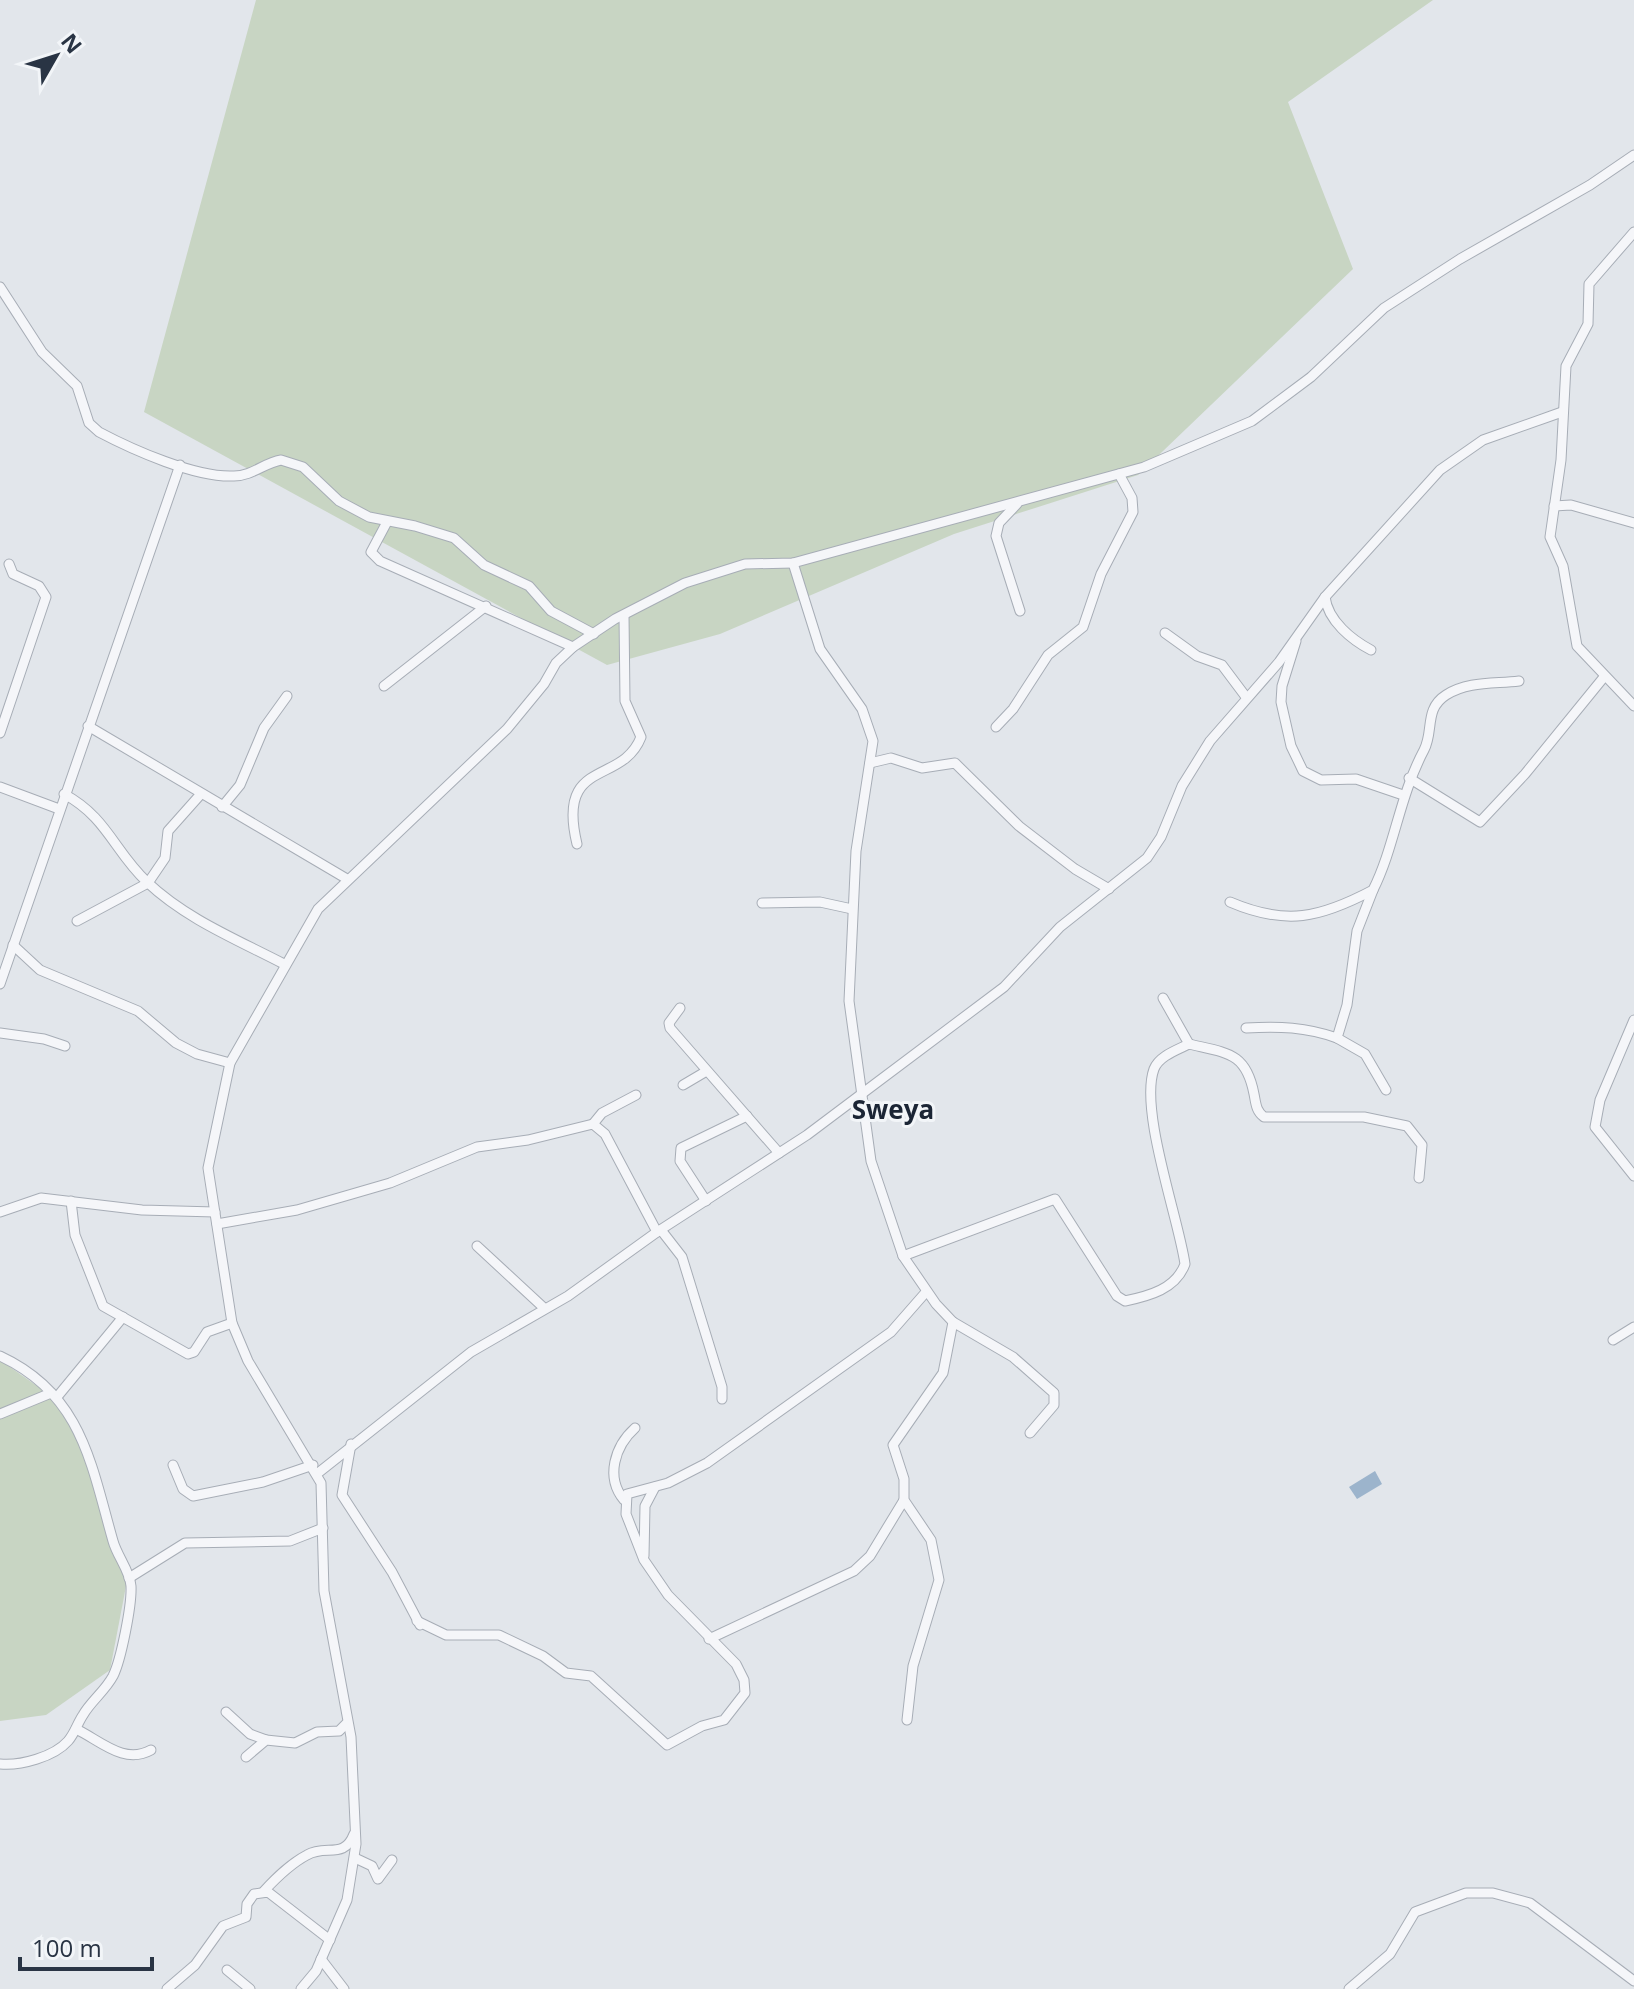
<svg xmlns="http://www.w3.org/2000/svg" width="1634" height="1989" font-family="'Open Sans',sans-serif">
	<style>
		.green { fill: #c8d5c3 }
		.water { fill: #9cb4cc }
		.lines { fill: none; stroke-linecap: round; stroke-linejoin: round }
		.minor-casing { stroke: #a7adb6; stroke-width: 11 }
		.minor { stroke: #f5f6f9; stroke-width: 9 }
		.labels { text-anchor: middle; stroke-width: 6; stroke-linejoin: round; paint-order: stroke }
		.quarter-label { font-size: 26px; font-weight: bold; fill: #1b2535; stroke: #f2f5f8 }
	</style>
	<rect width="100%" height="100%" fill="#e2e6eb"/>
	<g class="green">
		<polygon points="256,0 1433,0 1288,102 1353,269 1138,475 954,534 720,634 607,665 144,412"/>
		<polygon points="0,1360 57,1400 70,1417 127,1581 110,1670 46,1715 0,1721"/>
	</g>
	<polygon class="water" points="1375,1471 1382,1484 1357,1499 1349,1487"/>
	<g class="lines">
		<defs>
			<g id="minor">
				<polyline points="1634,232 1589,284 1588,324 1566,366 1561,460 1550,537 1563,566 1577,646 1634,706"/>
				<path d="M0,287L42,352L77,386L89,423L99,432C133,450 196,478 234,476C252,476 264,463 281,460L303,467L339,501L369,517L415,526L454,538L484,565L529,586L551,611L594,634"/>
				<polyline points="1017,504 999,523 996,536 1020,611"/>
				<polyline points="1554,506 1571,505 1634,523"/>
				<polyline points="387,522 371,552 380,561 573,647"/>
				<polyline points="793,563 820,649 862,709 873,741 856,851 849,1001 871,1161 903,1256 936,1304 953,1322 1013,1357 1054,1393 1054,1405 1030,1433"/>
				<path d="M1325,597C1328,621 1352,640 1371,650"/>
				<polyline points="1165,633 1197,656 1222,665 1246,697"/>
				<polyline points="1296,641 1282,686 1281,702 1291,746 1303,771 1321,780 1356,779 1403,795"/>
				<polyline points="384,686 486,606"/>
				<polyline points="88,726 347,879"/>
				<polyline points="996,727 1013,709 1048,655 1083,627 1101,574 1133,512 1132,498 1119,474"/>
				<polyline points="0,733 46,597 39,586 13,574 9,564"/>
				<polyline points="870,763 891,758 922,768 955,763 1019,826 1075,869 1109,889"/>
				<polyline points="1409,778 1480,822 1525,774 1604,677"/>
				<polyline points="0,787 59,809"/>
				<path d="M64,794C107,817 114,851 147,882C186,919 238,940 284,964"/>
				<polyline points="222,807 240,785 264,728 287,696"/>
				<path d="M577,844C556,757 622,786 641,737L625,701L624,616"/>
				<polyline points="1373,890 1357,931 1347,1005 1337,1038 1365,1054 1386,1090"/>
				<path d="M1230,902C1286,926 1320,918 1373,890C1395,846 1399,797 1424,750C1434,731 1424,709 1446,695C1468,681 1494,684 1519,681"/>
				<polyline points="762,903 820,902 852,909"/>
				<polyline points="77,921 148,883 165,858 168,831 200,795"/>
				<polyline points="13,945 40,970 138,1011 176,1043 197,1054 230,1063"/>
				<polyline points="0,984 180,465"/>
				<polyline points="1163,998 1189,1044"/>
				<polyline points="680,1008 669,1023 670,1028 779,1153"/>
				<polyline points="1634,1020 1600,1100 1595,1127 1634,1176"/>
				<path d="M1246,1028C1279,1026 1306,1027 1337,1038"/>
				<polyline points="0,1033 44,1039 65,1046"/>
				<polyline points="683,1085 705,1072"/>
				<polyline points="593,1124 602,1113 636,1095"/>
				<polyline points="71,1201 75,1235 103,1306 188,1354 194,1352 207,1332 232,1323"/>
				<polyline points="706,1201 680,1161 681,1148 747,1116"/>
				<polyline points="0,1212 41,1198 142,1210 215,1212"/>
				<polyline points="217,1224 297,1210 390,1183 477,1147 528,1140 593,1124 605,1134 657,1232"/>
				<polyline points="661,1230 682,1257 722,1387 722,1399"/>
				<polyline points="477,1246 544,1308"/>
				<path d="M903,1256L1055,1199L1117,1296L1125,1301C1149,1296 1176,1289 1185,1264C1179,1220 1139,1110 1154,1069C1159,1056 1177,1050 1189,1044C1227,1053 1246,1052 1254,1094C1256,1104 1256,1111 1264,1117H1364L1407,1126L1422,1145L1419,1178"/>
				<polyline points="1613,1340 1634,1327"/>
				<path d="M0,1356C82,1394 91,1464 113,1541C117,1556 130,1571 131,1586C132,1605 121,1660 113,1676C105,1691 91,1701 83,1715C77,1724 75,1733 68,1741C54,1757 20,1766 0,1764"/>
				<polyline points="57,1397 123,1317"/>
				<polyline points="0,1414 51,1393"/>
				<polyline points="351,1444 342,1495 392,1572 420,1625"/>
				<polyline points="173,1465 183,1489 193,1496 263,1482 313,1465"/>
				<polyline points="318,1473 471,1352 568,1296 657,1232 807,1135 1004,987 1060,927 1147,858 1161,837 1182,786 1210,741 1279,662 1325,597 1440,470 1483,440 1562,412"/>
				<path d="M624,1500C605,1477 615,1446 635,1428"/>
				<polyline points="644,1556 645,1506 655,1487"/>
				<polyline points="129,1578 185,1543 290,1541 323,1528"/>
				<polyline points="417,1621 446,1635 499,1635 543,1656 566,1673 591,1676 667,1745 702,1726 724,1720 745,1693 744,1680 736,1664 668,1595 644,1560 626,1514 627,1494 668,1483 707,1463 891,1332 926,1292"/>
				<polyline points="709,1639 854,1571 870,1556 904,1500"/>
				<polyline points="226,1712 250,1734 266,1740"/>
				<polyline points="907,1720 913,1666 939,1580 931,1540 904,1500 904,1479 893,1445 943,1373 953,1322"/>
				<path d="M76,1729C101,1741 124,1765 151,1750"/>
				<polyline points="246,1757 266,1740 295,1743 317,1732 339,1731 346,1724"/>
				<polyline points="355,1858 372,1866 378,1879 392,1860"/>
				<path d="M264,1891C277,1877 290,1864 307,1855C326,1844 344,1860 354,1834"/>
				<polyline points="321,1959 344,1989"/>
				<polyline points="227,1970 250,1989"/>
				<polyline points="167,1989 195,1965 223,1926 246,1917 247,1904 254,1894 268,1892 330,1940"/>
				<polyline points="301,1989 316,1971 347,1900 356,1844 351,1737 324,1591 321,1483 248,1361 232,1323 208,1168 230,1063 318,909 507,729 544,684 556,663 573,647 615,619 685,583 745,564 793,563 1144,467 1252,421 1311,377 1384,308 1460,259 1590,185 1634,155"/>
				<polyline points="1349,1989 1390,1954 1415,1912 1466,1893 1493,1893 1530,1903 1634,1981"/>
			</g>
		</defs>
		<use href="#minor" class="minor-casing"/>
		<use href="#minor" class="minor"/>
	</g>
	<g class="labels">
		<g class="quarter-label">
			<text x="893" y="1119">Sweya</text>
		</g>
	</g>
	<g transform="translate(56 56) rotate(51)" stroke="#f2f5f8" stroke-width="6" paint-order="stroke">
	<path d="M0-6L14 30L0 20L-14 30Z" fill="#293444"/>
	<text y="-12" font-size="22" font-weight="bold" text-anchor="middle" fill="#293444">N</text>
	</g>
	<path d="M20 1957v12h132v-12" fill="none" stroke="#293444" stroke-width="4"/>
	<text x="32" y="1957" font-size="24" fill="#293444" stroke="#f2f5f8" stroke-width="6" paint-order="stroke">100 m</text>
</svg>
